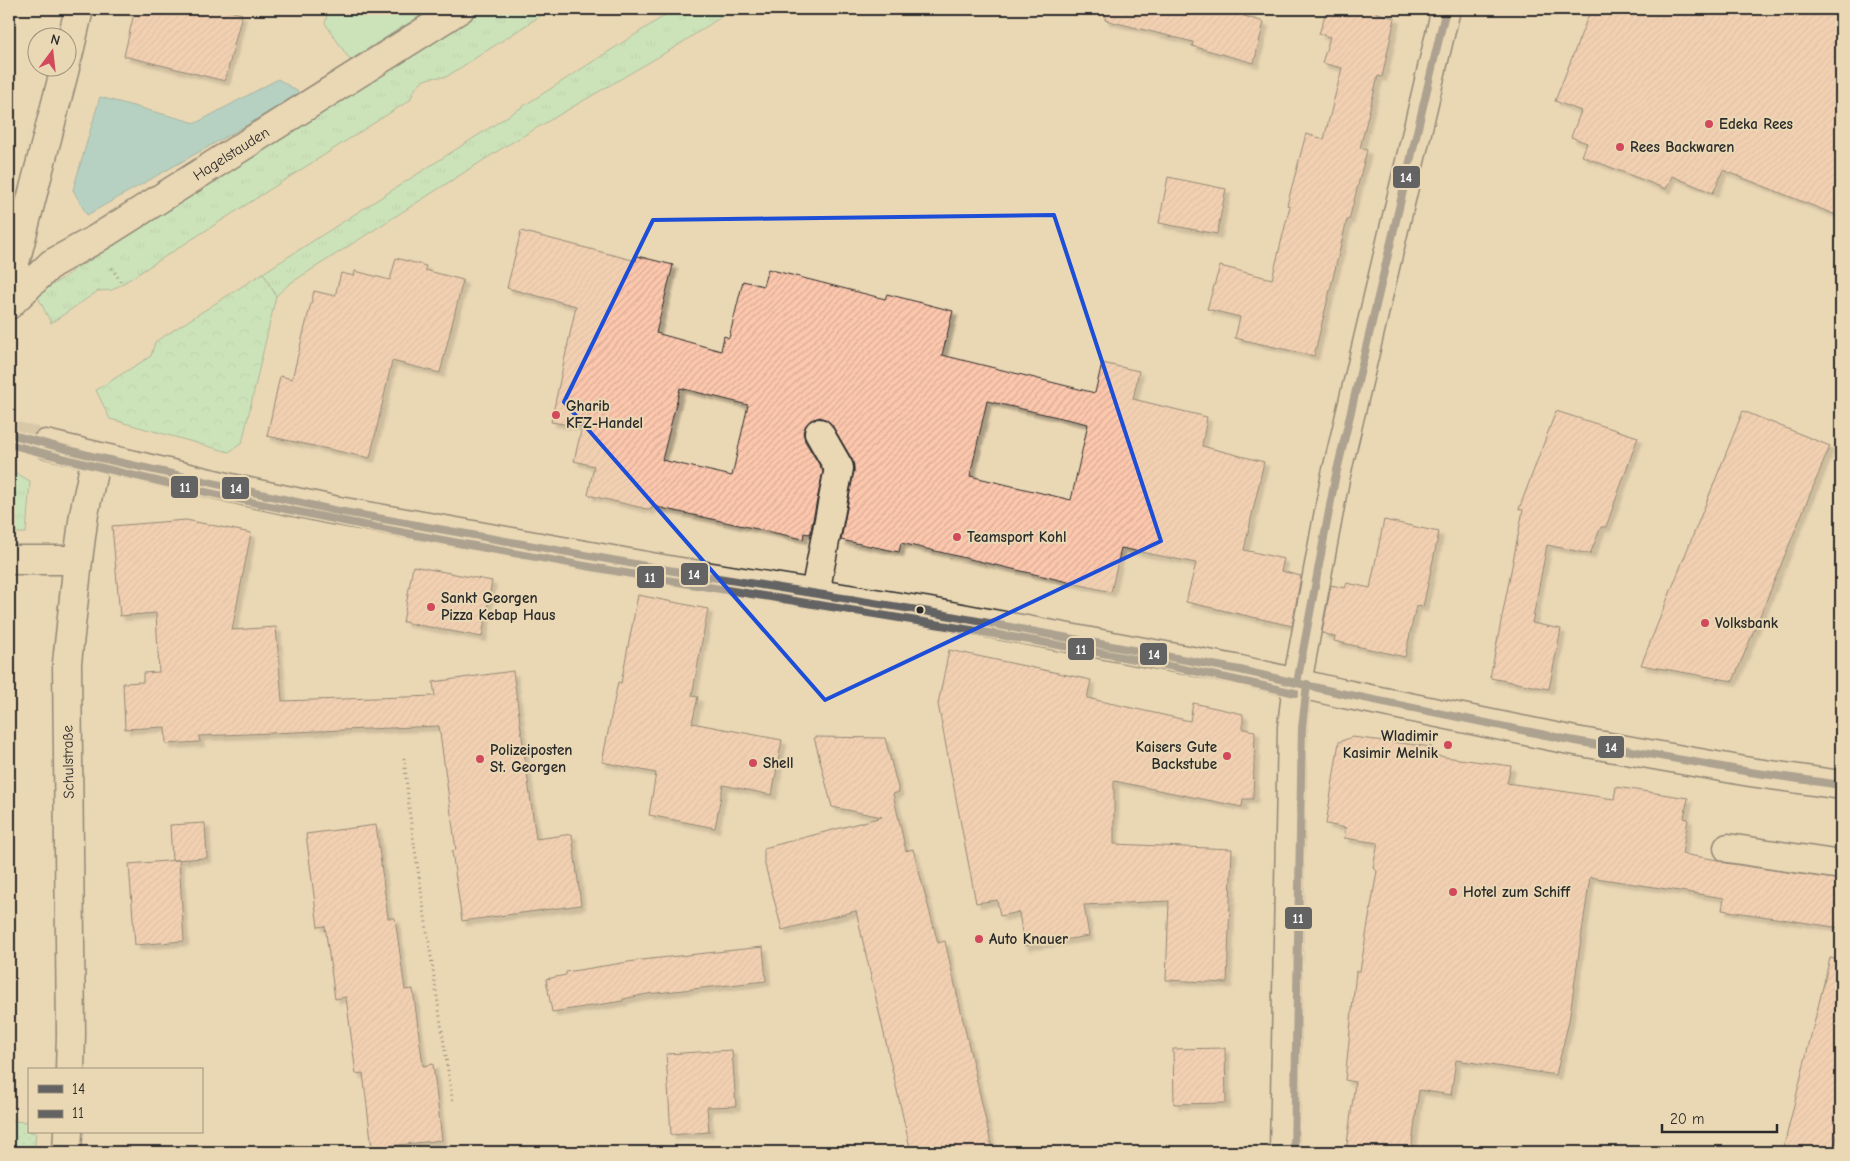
<svg xmlns="http://www.w3.org/2000/svg" width="1850" height="1161" font-family="'Comic Neue',sans-serif">
	<style>
		.grass { fill: url(#grass-tufts); stroke: #6a8e76 }
		.forest { fill: url(#forest-crowns); stroke: #6a8e76 }
		.park { fill: url(#park-dots); stroke: #6a8e76 }
		.garden { fill: #a8f1c0; stroke: #6a8e76 }
		.water { fill: #78cad0; stroke: #598a8e }
		.building { fill: url(#building-hatch); stroke: #2b2b2b; fill-rule: evenodd; filter: url(#shadow) }
		.lines { fill: none; stroke-linecap: round; stroke-linejoin: round }
		.minor-tunnel { stroke: #c4b599; stroke-width: 28; stroke-dasharray: 28 14; stroke-linecap: butt }
		.minor-casing { stroke: #2b2b2b; stroke-width: 31 }
		.path { stroke: #2b2b2b; stroke-width: 3; stroke-dasharray: 1 4; stroke-linecap: butt }
		.minor { stroke: #ead7b4; stroke-width: 28 }
		.bus-1-casing { stroke: #ead7b4; stroke-width: 11 }
		.bus-2-casing { stroke: #ead7b4; stroke-width: 11 }
		.bus-1 { stroke: #646363; stroke-width: 8 }
		.bus-2 { stroke: #646363; stroke-width: 8 }
		.marked { fill: none; stroke: #1d4ed8; stroke-width: 4; stroke-linejoin: round }
		.poi-dot { fill: #d1495b; stroke: #ead7b4; stroke-width: 2 }
		.bus-dot { fill: #2b2b2b; stroke: #ead7b4; stroke-width: 2 }
		.labels { text-anchor: middle; stroke-width: 4; stroke-linejoin: round; paint-order: stroke }
		.poi-label { font-size: 15px; font-weight: bold; fill: #2b2b2b; stroke: #ead7b4; text-anchor: start }
		.street-label { font-size: 15px; fill: #2b2b2b; stroke: #ead7b4 }
		.line-badge { stroke: #ead7b4; stroke-width: 2 }
		.badge-label { font-size: 14px; text-anchor: middle; font-weight: bold; fill: #fff }
	</style>
	<defs>
		<pattern id="grass-tufts" width="24" height="20" patternUnits="userSpaceOnUse" patternTransform="scale(1.25)"><rect width="24" height="20" fill="#a8f1c0"/><path d="M3 7l-1-3M5 7V3M7 7l1-3M15 17l-1-3M17 17v-4M19 17l1-3" fill="none" stroke="#91cfa5"/></pattern>
		<pattern id="forest-crowns" width="20" height="18" patternUnits="userSpaceOnUse" patternTransform="scale(1.25)"><rect width="20" height="18" fill="#a8f1c0"/><path d="M2 6a3 3 0 1 1 6 0M12 15a3 3 0 1 1 6 0" fill="none" stroke="#91cfa5"/></pattern>
		<pattern id="park-dots" width="8" height="8" patternUnits="userSpaceOnUse" patternTransform="scale(1.25)"><rect width="8" height="8" fill="#a8f1c0"/><path d="M2 2h.1M6 6h.1" fill="none" stroke="#91cfa5" stroke-width="1.8" stroke-linecap="round"/></pattern>
		<pattern id="building-hatch" width="6" height="6" patternUnits="userSpaceOnUse" patternTransform="scale(1.25)"><rect width="6" height="6" fill="#fcc7ad"/><path d="M-1 1l2-2M0 6l6-6M5 7l2-2" fill="none" stroke="#d8ab95"/></pattern>
		<filter id="shadow"><feDropShadow dx="4.5" dy="4.5" stdDeviation="1" flood-color="#0004"/></filter>
	</defs>
	<rect width="100%" height="100%" fill="#ead7b4"/>
	<filter id="ink" filterUnits="userSpaceOnUse"><feTurbulence type="fractalNoise" baseFrequency=".02" numOctaves="2"/><feDisplacementMap in="SourceGraphic" scale="10" xChannelSelector="R" yChannelSelector="G"/><feConvolveMatrix kernelMatrix="1 2 1 2 8 2 1 2 1" color-interpolation-filters="sRGB"/></filter>
	<g filter="url(#ink)">
		<g class="grass">
			<path d="M484,9H551L446,77C424,77 418,80 410,100L122,284L112,290L98,291L51,323L37,295L72,272L75,263L79,262L83,265Z"/>
			<polygon points="675,9 733,9 677,46 504,147 289,284 276,296 263,273"/>
			<polygon points="9,469 30,481 26,533 9,533"/>
		</g>
		<polygon class="forest" points="263,273 276,296 242,443 229,452 110,419 96,390 151,356 155,342"/>
		<polygon class="park" points="9,1121 29,1122 29,1132 36,1132 34,1152 9,1152"/>
		<polygon class="garden" points="329,9 431,9 350,60 325,23"/>
		<polygon class="water" points="278,79 302,94 87,215 73,190 100,97 196,123"/>
		<g class="building">
			<polygon points="135,9 221,9 242,14 225,81 124,56"/>
			<polygon points="1106,9 1246,9 1244,16 1264,22 1254,63 1192,46 1193,42 1105,20"/>
			<polygon points="1327,9 1377,9 1376,13 1395,18 1382,77 1378,76 1360,148 1367,150 1349,220 1347,220 1314,356 1235,338 1240,317 1207,309 1220,266 1272,279 1290,206 1287,205 1306,134 1324,139 1342,68 1322,63 1330,37 1319,34"/>
			<polygon points="1591,9 1841,9 1841,217 1723,170 1713,193 1672,176 1666,189 1582,156 1587,143 1571,137 1581,111 1555,101"/>
			<polygon points="1168,177 1226,189 1217,234 1159,223"/>
			<path d="M521,231L636,261L637,256L673,265L656,333L721,351L724,336L729,338L743,281L763,286L768,269L885,299L887,294L953,311L942,355L1095,393L1102,363L1139,371L1133,399L1207,417L1202,446L1264,462L1244,550L1284,559L1281,571L1301,576L1292,626L1186,602L1196,563L1121,548L1111,592L901,543L899,552L841,540L854,471L853,461L832,425L827,420L820,417L811,420L806,425L803,432L805,441L823,471L810,534L804,533L803,539L652,506L651,510L588,495L594,466L574,461L582,427L551,422L576,306L507,288ZM680,388L748,405L732,476L662,460ZM987,401L1088,424L1071,500L970,476Z"/>
			<polygon points="396,258 426,266 425,270 463,280 440,373 392,361 370,458 267,436 280,376 292,379 314,291 335,296 341,273 354,276 355,271 390,280"/>
			<polygon points="1556,411 1638,437 1606,527 1601,527 1590,554 1547,545 1532,623 1561,629 1549,689 1490,678 1523,510 1519,509"/>
			<polygon points="1743,411 1830,446 1733,681 1641,665"/>
			<polygon points="186,520 251,533 232,630 276,627 282,701 435,696 433,682 513,671 536,839 572,834 581,905 462,921 452,851 456,850 439,726 199,736 200,742 166,744 165,727 125,729 123,683 143,682 143,673 159,672 156,613 120,616 112,526"/>
			<polygon points="1384,520 1439,532 1423,607 1416,606 1405,657 1334,641 1335,637 1322,633 1331,585 1345,588 1347,583 1370,588"/>
			<polygon points="413,566 492,581 482,637 403,622"/>
			<polygon points="638,595 708,609 692,696 698,697 692,723 782,740 772,795 723,785 715,828 649,815 656,773 602,762 618,682 621,683"/>
			<polygon points="949,650 1091,680 1087,698 1190,721 1193,703 1243,714 1243,729 1255,731 1253,799 1243,799 1242,807 1114,781 1114,844 1232,849 1227,983 1166,980 1169,901 1084,905 1089,936 1024,946 1019,912 1000,916 997,900 976,903 938,704"/>
			<polygon points="814,737 885,738 899,792 893,794 906,851 913,849 938,943 945,941 993,1152 911,1152 856,911 782,930 764,861 764,848 882,817 832,807"/>
			<polygon points="1352,737 1432,747 1430,755 1511,766 1507,783 1614,799 1616,787 1688,798 1684,818 1688,819 1682,854 1718,860 1726,863 1841,880 1841,928 1722,910 1724,898 1590,877 1569,1021 1556,1075 1456,1060 1451,1095 1419,1090 1411,1152 1346,1152 1355,1082 1345,1080 1356,971 1360,971 1377,871 1373,867 1378,843 1344,838 1346,828 1326,824 1339,742"/>
			<polygon points="205,823 207,858 172,860 170,825"/>
			<polygon points="376,825 388,918 395,918 405,990 413,989 423,1066 433,1064 442,1140 372,1148 363,1073 356,1074 346,997 335,999 325,926 318,927 306,834"/>
			<polygon points="179,860 184,941 135,945 129,864"/>
			<polygon points="763,947 766,981 647,994 623,999 623,1001 552,1012 546,979 566,975 566,972 641,960"/>
			<polygon points="1830,958 1841,960 1841,1119 1833,1152 1811,1152 1784,1146"/>
			<polygon points="1225,1048 1226,1103 1174,1104 1173,1049"/>
			<polygon points="732,1050 736,1106 707,1107 709,1132 671,1135 666,1054"/>
		</g>
		<g class="lines">
			<polyline class="minor-tunnel" points="9,434 46,444"/>
			<defs>
				<g id="minor">
					<polyline points="68,56 79,9"/>
					<polyline points="9,286 65,68"/>
					<path id="s1" d="M9,305L51,264L96,239L460,9"/>
					<polyline points="46,444 244,491 333,510 668,570 924,611 1240,670 1340,693 1570,740 1750,772 1841,785"/>
					<polyline points="9,560 78,560"/>
					<polyline points="815,593 839,468 819,433"/>
					<polyline points="1728,848 1841,865"/>
					<polyline points="70,1070 71,1034 67,663 78,560 84,514 96,457"/>
					<polyline points="67,1152 68,1132"/>
					<polyline points="1284,1152 1292,727 1297,683 1335,479 1446,9"/>
				</g>
			</defs>
			<use href="#minor" class="minor-casing"/>
			<g class="path">
				<polyline points="112,268 122,284"/>
				<polyline points="404,758 410,816 453,1104"/>
			</g>
			<use href="#minor" class="minor"/>
			<defs>
				<g id="bus-1">
					<polyline points="9,434 96,457 333,510 668,570 924,611 1240,670 1340,693 1570,740 1750,772 1841,785"/>
					<polyline points="1297,683 1335,479 1446,9"/>
				</g>
				<g id="bus-2">
					<path d="M9,444C225,502 446,542 666,580C876,615 1087,645 1295,693"/>
					<polyline points="1294,1152 1302,728 1307,684"/>
				</g>
			</defs>
			<use href="#bus-1" class="bus-1-casing"/>
			<use href="#bus-2" class="bus-2-casing"/>
			<use href="#bus-1" class="bus-1"/>
			<use href="#bus-2" class="bus-2"/>
		</g>
	</g>
	<path d="M0 0H1850V1161H0ZM1054,215L1161,541L825,700L564,402L653,220Z" fill="#ead7b4" fill-opacity=".55" fill-rule="evenodd"/>
	<path class="marked" d="M1054,215L1161,541L825,700L564,402L653,220Z"/>
	<g class="poi-dot">
		<circle cx="1709" cy="124" r="5"/>
		<circle cx="1620" cy="147" r="5"/>
		<circle cx="556" cy="415" r="5"/>
		<circle cx="957" cy="537" r="5"/>
		<circle cx="431" cy="607" r="5"/>
		<circle cx="1705" cy="623" r="5"/>
		<circle cx="1448" cy="745" r="5"/>
		<circle cx="1227" cy="756" r="5"/>
		<circle cx="480" cy="759" r="5"/>
		<circle cx="753" cy="763" r="5"/>
		<circle cx="1453" cy="892" r="5"/>
		<circle cx="979" cy="939" r="5"/>
	</g>
	<circle class="bus-dot" cx="920" cy="610" r="4.5"/>
	<g class="labels">
		<g class="poi-label">
			<text x="1719" y="129">Edeka Rees</text>
			<text x="1630" y="152">Rees Backwaren</text>
			<text x="566" y="411">Gharib<tspan x="566" dy="17">KFZ-Handel</tspan></text>
			<text x="967" y="542">Teamsport Kohl</text>
			<text x="441" y="603">Sankt Georgen<tspan x="441" dy="17">Pizza Kebap Haus</tspan></text>
			<text x="1715" y="628">Volksbank</text>
			<text x="1438" y="741" text-anchor="end">Wladimir<tspan x="1438" dy="17">Kasimir Melnik</tspan></text>
			<text x="1217" y="752" text-anchor="end">Kaisers Gute<tspan x="1217" dy="17">Backstube</tspan></text>
			<text x="490" y="755">Polizeiposten<tspan x="490" dy="17">St. Georgen</tspan></text>
			<text x="763" y="768">Shell</text>
			<text x="1463" y="897">Hotel zum Schiff</text>
			<text x="989" y="944">Auto Knauer</text>
		</g>
		<g class="street-label">
			<text dy="5" stroke="none"><textPath href="#s1" startOffset="270">Hagelstauden</textPath></text>
			<text transform="translate(68 762) rotate(-91)" y="5">Schulstraße</text>
		</g>
	</g>
	<g class="line-badge">
		<rect x="1392" y="165" width="29" height="24" rx="5" fill="#646363"/>
		<rect x="170" y="475" width="29" height="24" rx="5" fill="#646363"/>
		<rect x="221" y="476" width="29" height="24" rx="5" fill="#646363"/>
		<rect x="680" y="562" width="29" height="24" rx="5" fill="#646363"/>
		<rect x="636" y="565" width="29" height="24" rx="5" fill="#646363"/>
		<rect x="1067" y="637" width="28" height="24" rx="5" fill="#646363"/>
		<rect x="1139" y="642" width="29" height="24" rx="5" fill="#646363"/>
		<rect x="1597" y="735" width="28" height="24" rx="5" fill="#646363"/>
		<rect x="1284" y="906" width="29" height="24" rx="5" fill="#646363"/>
	</g>
	<g class="badge-label">
		<text x="1406" y="182">14</text>
		<text x="185" y="492">11</text>
		<text x="236" y="493">14</text>
		<text x="694" y="579">14</text>
		<text x="650" y="582">11</text>
		<text x="1081" y="654">11</text>
		<text x="1154" y="659">14</text>
		<text x="1611" y="752">14</text>
		<text x="1298" y="923">11</text>
	</g>
	<rect width="1850" height="1161" fill="none" stroke="#ead7b4" stroke-width="30"/>
	<rect x="15" y="15" width="1820" height="1131" fill="none" stroke="#2b2b2b" stroke-width="2" filter="url(#ink)"/>
	<rect x="28" y="1068" width="175" height="65" fill="#ead7b4" stroke="#9e927d"/>
	<rect x="38" y="1085" width="25" height="8" fill="#646363" stroke="#9e927d"/>
	<text x="72" y="1094" font-size="15" fill="#2b2b2b">14</text>
	<rect x="38" y="1110" width="25" height="8" fill="#646363" stroke="#9e927d"/>
	<text x="72" y="1118" font-size="15" fill="#2b2b2b">11</text>
	<g transform="translate(52 52) rotate(15)"><circle r="24" fill="#ead7b4" stroke="#9e927d"/>
	<path d="M0-4L9 19L0 12L-9 19Z" fill="#d1495b"/>
	<text y="-8" font-size="14" font-weight="bold" text-anchor="middle" fill="#2b2b2b">N</text>
	</g>
	<path d="M1662 1124v8h115v-8" fill="none" stroke="#2b2b2b" stroke-width="2.5"/>
	<text x="1670" y="1124" font-size="15" fill="#2b2b2b" stroke="#ead7b4" stroke-width="4" paint-order="stroke">20 m</text>
</svg>
